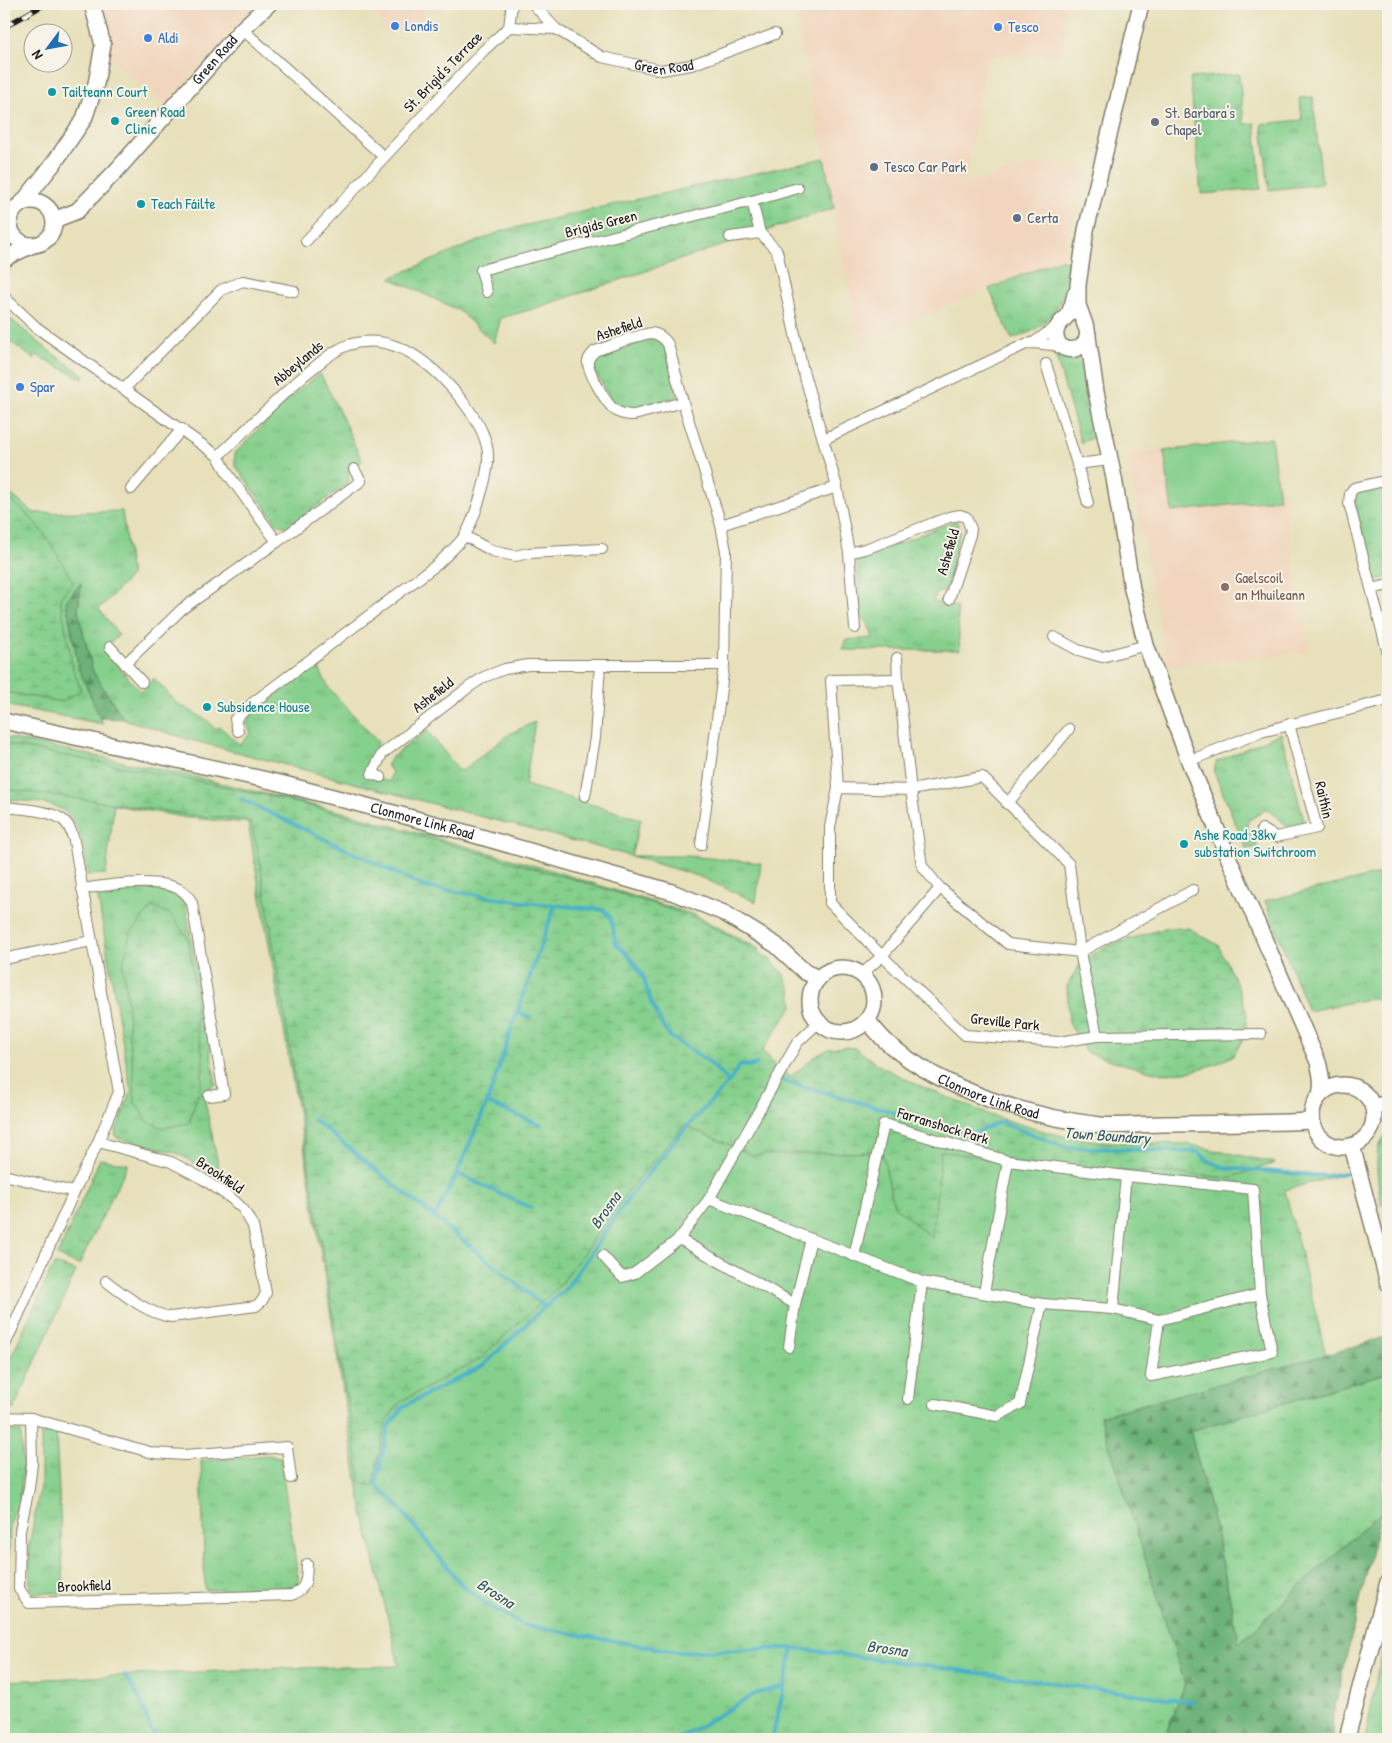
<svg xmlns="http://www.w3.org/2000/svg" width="1392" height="1743" font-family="'Patrick Hand',sans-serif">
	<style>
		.built { fill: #f1d5bd }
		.grass { fill: url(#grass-tufts); stroke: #517654 }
		.forest { fill: url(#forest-firs); stroke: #44674a }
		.wetland { fill: url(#wetland-marsh); stroke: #517654 }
		.pitch { fill: #86d08d; stroke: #517654 }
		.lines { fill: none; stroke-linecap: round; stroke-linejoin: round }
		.stream { stroke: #47b1c6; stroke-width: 4 }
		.street-casing { stroke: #827e6b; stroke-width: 12 }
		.secondary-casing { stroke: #827e6b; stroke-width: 18 }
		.street { stroke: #fff; stroke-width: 10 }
		.secondary { stroke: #fff; stroke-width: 15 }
		.rail-casing { stroke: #1c1c1c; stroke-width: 5.5 }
		.rail { stroke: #f7f3e8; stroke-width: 4; stroke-dasharray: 11; stroke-linecap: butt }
		.shop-dot { fill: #3f7fe0; stroke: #f7f3e8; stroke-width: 2 }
		.culture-dot { fill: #0f9aa8; stroke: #f7f3e8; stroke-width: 2 }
		.worship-dot { fill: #6b7280; stroke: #f7f3e8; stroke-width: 2 }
		.service-dot { fill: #5c6f8a; stroke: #f7f3e8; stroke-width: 2 }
		.education-dot { fill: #8d6e63; stroke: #f7f3e8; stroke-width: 2 }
		.labels { text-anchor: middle; stroke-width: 4; stroke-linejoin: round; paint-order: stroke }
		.shop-label { font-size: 15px; fill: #366cbe; stroke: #f7f3e8; text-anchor: start }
		.street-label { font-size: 15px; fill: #1c1c1c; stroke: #f7f3e8 }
		.culture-label { font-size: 15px; fill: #0d838f; stroke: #f7f3e8; text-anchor: start }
		.worship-label { font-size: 15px; fill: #5b616d; stroke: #f7f3e8; text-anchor: start }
		.service-label { font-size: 15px; fill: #4e5e75; stroke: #f7f3e8; text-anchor: start }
		.education-label { font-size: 15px; fill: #785e54; stroke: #f7f3e8; text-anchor: start }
		.water-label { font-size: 16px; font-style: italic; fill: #2d5860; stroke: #f7f3e8 }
	</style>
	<defs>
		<pattern id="grass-tufts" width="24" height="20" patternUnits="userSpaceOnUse" patternTransform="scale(1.25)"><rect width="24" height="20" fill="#86d08d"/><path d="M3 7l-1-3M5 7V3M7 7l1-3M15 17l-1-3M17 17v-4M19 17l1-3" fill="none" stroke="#73b279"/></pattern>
		<pattern id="forest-firs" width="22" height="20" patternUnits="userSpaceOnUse" patternTransform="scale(1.25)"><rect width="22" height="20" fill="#6cb278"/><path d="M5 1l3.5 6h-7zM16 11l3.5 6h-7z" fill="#589062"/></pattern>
		<pattern id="wetland-marsh" width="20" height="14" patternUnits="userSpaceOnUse" patternTransform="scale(1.25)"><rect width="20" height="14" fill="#86d08d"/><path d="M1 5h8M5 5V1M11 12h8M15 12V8" fill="none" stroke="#73b279"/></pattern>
	</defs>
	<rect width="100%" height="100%" fill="#f7f3e8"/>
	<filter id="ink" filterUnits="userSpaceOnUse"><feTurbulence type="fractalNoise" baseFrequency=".02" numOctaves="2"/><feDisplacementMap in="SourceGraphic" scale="10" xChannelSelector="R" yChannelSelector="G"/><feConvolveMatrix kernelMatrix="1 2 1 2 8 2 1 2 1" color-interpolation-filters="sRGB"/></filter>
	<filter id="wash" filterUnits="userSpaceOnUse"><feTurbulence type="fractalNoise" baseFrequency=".0096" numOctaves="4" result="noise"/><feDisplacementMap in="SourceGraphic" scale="20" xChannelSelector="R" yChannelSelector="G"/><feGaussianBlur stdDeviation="1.12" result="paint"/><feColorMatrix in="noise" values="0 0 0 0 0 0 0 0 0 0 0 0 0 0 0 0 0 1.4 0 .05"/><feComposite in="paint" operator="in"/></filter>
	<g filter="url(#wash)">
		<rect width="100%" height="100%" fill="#e7e0ba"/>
		<g class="built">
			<polygon points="101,4 257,4 237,23 166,106 111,59"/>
			<polygon points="366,4 421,4 426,16 388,36 376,14"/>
			<polygon points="794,4 1064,4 1062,54 987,56 965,183 1041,163 1088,170 1061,259 860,343"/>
			<polygon points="1273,436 1308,652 1168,666 1139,521 1128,453"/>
		</g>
		<g class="grass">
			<polygon points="1239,74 1244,124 1255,123 1261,189 1201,194 1190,78"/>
			<polygon points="1313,97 1322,184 1269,190 1262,124 1302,120 1300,98"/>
			<polygon points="824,158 834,208 533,309 501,318 494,343 458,310 390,278 502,231 598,208"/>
			<path d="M1061,259L1069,263C1066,292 1060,314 1034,330C1027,334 1019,336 1012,339L989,289Z"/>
			<polygon points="4,314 53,354 84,375 83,379 36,355 34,359 4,337"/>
			<polygon points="651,339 657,339 665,347 678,396 632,411 614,405 595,372 592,364 596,358"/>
			<path d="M1054,350C1064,353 1074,355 1081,364C1093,379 1092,417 1094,437L1081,443Z"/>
			<polygon points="320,373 342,417 362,461 348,471 349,480 346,485 288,527 278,525 235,465 235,453 283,404"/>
			<polygon points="1386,486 1388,489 1388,577 1376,580 1373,576 1354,500 1358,493"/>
			<polygon points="4,489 34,513 122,511 131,576 99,609 119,635 103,649 141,692 154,678 178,704 207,720 215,729 220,727 240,745 251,733 247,723 252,714 317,665 329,688 378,742 364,774 389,782 392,771 386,766 392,757 427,730 460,772 511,733 535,722 525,785 641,819 631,856 687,856 761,863 756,902 698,876 631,856 191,740 124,719 93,672 78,611 81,584 66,601 79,669 103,724 4,705"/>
			<polygon points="952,522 957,522 960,530 946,589 936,594 933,602 957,607 960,650 843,650 845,640 873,638 868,623 861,617 857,562 870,555"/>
			<polygon points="1281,733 1304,821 1287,827 1274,813 1265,810 1248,821 1247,826 1258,847 1246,849 1214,772 1216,762"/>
			<path d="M4,737L191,776L351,814L547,869L695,915L759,949L739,1063L782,1080L1065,1147L1225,1168L1327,1176L1351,1172L1285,1190L1326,1355L1100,1416L1185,1684L1164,1739H4V1681L286,1668L399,1666L360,1499L303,1141L248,823L189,818L114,805L106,874L88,875C84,849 82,816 54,806C39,801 19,801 4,799Z"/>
			<polygon points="1388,872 1388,1001 1373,998 1308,1011 1265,901"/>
			<path d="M140,889C156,890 176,890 185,903L216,1084L203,1092L221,1178L175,1152L117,1138L115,1133L131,1092L97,892Z"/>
			<path d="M1388,1133V1204L1381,1205C1379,1185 1370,1147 1388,1133Z"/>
			<polygon points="100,1159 128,1164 79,1265 57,1256"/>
			<polygon points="54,1264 76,1271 14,1409 4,1410 4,1372"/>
			<polygon points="1386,1373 1381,1512 1239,1643 1215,1527 1190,1431"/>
			<polygon points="4,1430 21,1432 23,1468 20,1499 10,1524 8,1587 4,1587"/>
			<polygon points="49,1430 56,1432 64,1593 33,1593 30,1588 29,1546 41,1482 41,1435 43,1431"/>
			<polygon points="268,1455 280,1457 299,1583 293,1588 205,1590 201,1461"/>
			<polygon points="1388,1631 1388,1739 1365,1739 1378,1670"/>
		</g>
		<g class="forest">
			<polygon points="81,583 78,611 93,672 124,719 100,718 79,669 66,601"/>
			<polygon points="1388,1336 1386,1373 1190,1431 1215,1527 1239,1643 1381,1512 1333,1714 1332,1739 1164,1739 1185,1684 1100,1416 1326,1355"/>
		</g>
		<g class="wetland">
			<path d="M4,497C36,514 56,551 73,582L60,598L73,669L81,690L62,702L4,692Z"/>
			<path d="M4,744L213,784L273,797L345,815L583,882L663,907L697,919L755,950L771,960L784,975L791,990L793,1006L762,1051L790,1077L816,1056L829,1049L843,1047L855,1048L880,1066L916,1084L990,1115L1032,1128L1067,1137L1107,1142L1187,1144L1275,1163L1229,1178L1175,1173L1060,1169L941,1151L932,1238L894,1206L882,1152L752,1155L684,1125L630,1188L561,1284L480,1359L400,1402L385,1424L373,1487L360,1482L354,1432L346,1395L259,856L251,823C232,815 210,818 190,815C128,805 66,797 4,789Z"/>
			<polygon points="152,907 170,914 188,938 195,987 196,1023 203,1056 202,1080 189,1123 163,1128 148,1122 135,1103 133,1067 129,1039 128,1007 123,966 130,934"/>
			<polygon points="1165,928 1188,928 1218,945 1239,989 1247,1014 1245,1036 1233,1056 1216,1064 1188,1072 1159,1073 1119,1063 1086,1052 1069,1023 1067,986 1082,961 1104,947"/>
		</g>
		<polygon class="pitch" points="1271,438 1279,499 1172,512 1164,451"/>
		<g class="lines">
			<g class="stream">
				<polyline points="241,799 425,887 523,902 604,910 611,919 616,944 630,957 643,976 650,1000 664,1029 671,1037 709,1062 729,1082"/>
				<polyline points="517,1012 529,1017"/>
				<polyline points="757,1064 751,1066 740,1065 729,1082 683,1131 629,1197 566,1289 541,1310 484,1365 404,1406 388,1427 376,1485 397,1505 462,1585 489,1606 523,1625 677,1652 793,1648 1194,1702"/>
				<polyline points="781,1080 928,1122 968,1136 1000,1122 1065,1147 1199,1152 1208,1161 1225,1168 1327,1176 1351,1172"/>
				<polyline points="487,1103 541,1125"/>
				<polyline points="313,1119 545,1307"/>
				<polyline points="457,1173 531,1208"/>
				<polyline points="435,1216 457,1173 487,1103 517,1012 555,905"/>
				<polyline points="125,1675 139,1698 155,1739"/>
				<polyline points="678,1739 755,1694 785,1686"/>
				<polyline points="772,1739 793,1648"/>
			</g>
		</g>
	</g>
	<g filter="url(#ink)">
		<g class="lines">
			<defs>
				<g id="street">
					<path id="s1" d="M533,4L556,29L602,57L661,70L691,65L775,34"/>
					<polyline points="509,27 556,29"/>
					<polyline points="242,29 384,157"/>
					<polyline points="760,233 752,201 798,188"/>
					<polyline points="730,237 760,233 777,251 802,367 837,487 849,553 855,628"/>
					<polyline points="306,241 484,50 509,27 512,4"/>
					<polyline points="487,292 481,270 752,201"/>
					<path d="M4,297L36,327L218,456C248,428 277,399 307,373C320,363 332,351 348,345C398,329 440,371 467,407C478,422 489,440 488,459C488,476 474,521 465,535C459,545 447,554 439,563L255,701L235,719L238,731"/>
					<polyline points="1033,343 1058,325"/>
					<polyline points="1046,364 1077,464 1110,460"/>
					<polyline points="124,389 221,290 243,281 294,291"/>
					<path d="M683,402L634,415C627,415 620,414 615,410C607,405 586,369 588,361C589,357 592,354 595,351C608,347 642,333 652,333C660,334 664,338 668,344L683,402L721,525"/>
					<polyline points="824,439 1026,344 1033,343 1062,346"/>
					<polyline points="1077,464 1088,503"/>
					<polyline points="1388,480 1354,488 1350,493 1349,503 1388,654"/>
					<polyline points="131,489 182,429"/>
					<polyline points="465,536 492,551 515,556 529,553 602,549"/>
					<polyline points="277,542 361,481 354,469"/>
					<polyline points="849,553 868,548 949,517 960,515 966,517 971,529 970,535 949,599"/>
					<polyline points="1372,589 1388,585"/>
					<polyline points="1054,637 1078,650 1102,657 1146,645"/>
					<polyline points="110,647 142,682"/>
					<polyline points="897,658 898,679"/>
					<polyline points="125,664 182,609 277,542 228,474 218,456"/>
					<polyline points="1189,761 1261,732 1388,700"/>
					<polyline points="381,777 372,774 382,754 469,687 484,677 505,669 528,665 724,665"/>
					<polygon points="838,788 911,790 922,866 940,888 1008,944 1080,952 1097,1036 1059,1042 965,1035 882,956 830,903 830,827"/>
					<polyline points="838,788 831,680 898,679 911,790 982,777 1069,864 1080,952 1193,890"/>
					<polyline points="585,796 595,738 600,665"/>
					<polyline points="1007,804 1069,729"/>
					<path d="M4,807C20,809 51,810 63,820C70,825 72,834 74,841L119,1092L98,1142L74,1192L4,1347"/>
					<polyline points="1262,829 1276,837 1317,828 1289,724"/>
					<polyline points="701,845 724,665 726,551 721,525 837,487"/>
					<path d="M82,889C106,885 166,876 185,893C188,896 190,899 192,903L224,1094L209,1096"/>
					<polyline points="4,959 91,941"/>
					<polyline points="862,974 882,956 940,888"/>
					<polyline points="1097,1036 1261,1034"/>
					<path d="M98,1142L171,1162L203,1179L232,1199L243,1209L253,1226L266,1293L262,1301L256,1306L171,1317C147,1313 126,1296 106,1281"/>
					<polyline points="4,1175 74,1192"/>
					<polyline points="1126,1176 1253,1189 1260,1294 1272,1352 1151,1376 1159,1320"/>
					<polyline points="709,1199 811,1239 795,1304"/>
					<polyline points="679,1239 795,1304 789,1347"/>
					<polyline points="811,1239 922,1282 908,1399"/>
					<polyline points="603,1256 622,1277 635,1273 679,1239 709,1199 797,1043 819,1022"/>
					<polyline points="854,1256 884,1124 1008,1161"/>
					<polyline points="922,1282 1042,1304 1020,1404 997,1416 935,1404"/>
					<polyline points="984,1293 1008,1161 1126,1176 1113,1309 1042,1304"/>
					<polyline points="1113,1309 1159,1320 1260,1294"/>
					<polyline points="4,1417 31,1418 153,1453 184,1455 287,1447 291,1478"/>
					<path d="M31,1418L32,1464L29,1488L20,1530L19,1589L29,1603L292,1595C308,1587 306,1580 307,1564"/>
				</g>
				<g id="secondary">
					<path d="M1141,4L1086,230L1078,285V305L1087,330L1096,392L1114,478L1132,589L1146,645L1189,761L1226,852L1318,1062C1321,1074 1323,1083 1320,1095"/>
					<circle cx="32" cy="223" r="22"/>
					<polyline points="23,202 54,163 84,119 96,84 103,45 92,4"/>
					<path id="s2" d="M54,220L77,211L116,171L242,29L269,4"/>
					<polyline points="4,260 9,256 33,245"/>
					<path d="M1075,294C1074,300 1072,307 1069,313C1065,320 1057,323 1056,332C1053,353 1084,357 1088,334"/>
					<path id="s3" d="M4,721L280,783L450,828L672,892L724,913L776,945L805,972L818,978"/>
					<circle cx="842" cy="1000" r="32"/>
					<path id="s4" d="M867,1020C874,1028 881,1038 890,1045C945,1091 1030,1117 1100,1125C1121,1127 1143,1124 1164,1124C1213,1124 1262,1123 1312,1121"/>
					<circle cx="1343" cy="1116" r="31"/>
					<polyline points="1373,1107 1388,1103"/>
					<polyline points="1352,1146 1388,1283"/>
					<polyline points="1348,1739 1349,1730 1388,1582"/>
				</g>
			</defs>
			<use href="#street" class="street-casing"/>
			<use href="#secondary" class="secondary-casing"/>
			<use href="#street" class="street"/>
			<use href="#secondary" class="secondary"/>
			<defs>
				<polyline id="rail" points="4,27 45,4"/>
			</defs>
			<use href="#rail" class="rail-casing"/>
			<use href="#rail" class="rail"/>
		</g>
	</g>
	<g class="shop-dot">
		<circle cx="395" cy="26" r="5"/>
		<circle cx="998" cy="27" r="5"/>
		<circle cx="148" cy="38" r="5"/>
		<circle cx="20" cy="387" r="5"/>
	</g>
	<g class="culture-dot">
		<circle cx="52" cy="92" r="5"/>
		<circle cx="115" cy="121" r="5"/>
		<circle cx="141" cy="204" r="5"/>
		<circle cx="207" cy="707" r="5"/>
		<circle cx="1184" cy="844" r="5"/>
	</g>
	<circle class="worship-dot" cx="1155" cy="122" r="5"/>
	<g class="service-dot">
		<circle cx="874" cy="167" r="5"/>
		<circle cx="1017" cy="218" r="5"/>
	</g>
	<circle class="education-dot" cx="1225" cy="587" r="5"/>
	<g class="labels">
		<g class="shop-label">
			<text x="405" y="31">Londis</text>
			<text x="1008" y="32">Tesco</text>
			<text x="158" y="43">Aldi</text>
			<text x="30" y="392">Spar</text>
		</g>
		<g class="street-label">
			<text dy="5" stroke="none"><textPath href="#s2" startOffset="229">Green Road</textPath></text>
			<text dy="5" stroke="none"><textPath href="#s1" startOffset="151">Green Road</textPath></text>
			<text transform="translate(443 72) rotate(-46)" y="5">St. Brigid's Terrace</text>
			<text transform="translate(601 224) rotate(-14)" y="5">Brigids Green</text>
			<text transform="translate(619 329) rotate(-18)" y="5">Ashefield</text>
			<text transform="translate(298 363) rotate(-40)" y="5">Abbeylands</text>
			<text transform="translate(948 552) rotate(-74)" y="5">Ashefield</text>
			<text transform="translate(433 695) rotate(-38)" y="5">Ashefield</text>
			<text transform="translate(1324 800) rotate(77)" y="5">Raithín</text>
			<text dy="5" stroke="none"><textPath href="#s3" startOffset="430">Clonmore Link Road</textPath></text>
			<text transform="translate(1005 1022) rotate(6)" y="5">Greville Park</text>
			<text dy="5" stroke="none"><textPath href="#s4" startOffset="146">Clonmore Link Road</textPath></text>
			<text transform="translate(943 1126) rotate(17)" y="5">Farranshock Park</text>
			<text transform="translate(220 1175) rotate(34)" y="5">Brookfield</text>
			<text transform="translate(84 1586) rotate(-2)" y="5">Brookfield</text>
		</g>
		<g class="culture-label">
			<text x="62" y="97">Tailteann Court</text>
			<text x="125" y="117">Green Road<tspan x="125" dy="17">Clinic</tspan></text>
			<text x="151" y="209">Teach Fáilte</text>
			<text x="217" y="712">Subsidence House</text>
			<text x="1194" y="840">Ashe Road 38kv<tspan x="1194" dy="17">substation Switchroom</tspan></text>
		</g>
		<g class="worship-label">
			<text x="1165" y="118">St. Barbara's<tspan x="1165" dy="17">Chapel</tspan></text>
		</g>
		<g class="service-label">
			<text x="884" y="172">Tesco Car Park</text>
			<text x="1027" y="223">Certa</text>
		</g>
		<g class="education-label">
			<text x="1235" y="583">Gaelscoil<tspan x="1235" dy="17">an Mhuileann</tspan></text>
		</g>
		<g class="water-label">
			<text transform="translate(1107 1135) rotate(4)" y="6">Town Boundary</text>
			<text transform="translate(605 1210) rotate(-55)" y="6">Brosna</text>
			<text transform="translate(496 1593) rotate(33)" y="6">Brosna</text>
			<text transform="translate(887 1648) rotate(8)" y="6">Brosna</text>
		</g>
	</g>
	<rect width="1392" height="1743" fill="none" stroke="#f7f3e8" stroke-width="20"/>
	<g transform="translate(48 48) rotate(238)"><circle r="24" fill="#f7f3e8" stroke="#9f9d96"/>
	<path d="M0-4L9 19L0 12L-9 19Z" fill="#1f6fb2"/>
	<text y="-8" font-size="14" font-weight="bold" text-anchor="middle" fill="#1c1c1c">N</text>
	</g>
</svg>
